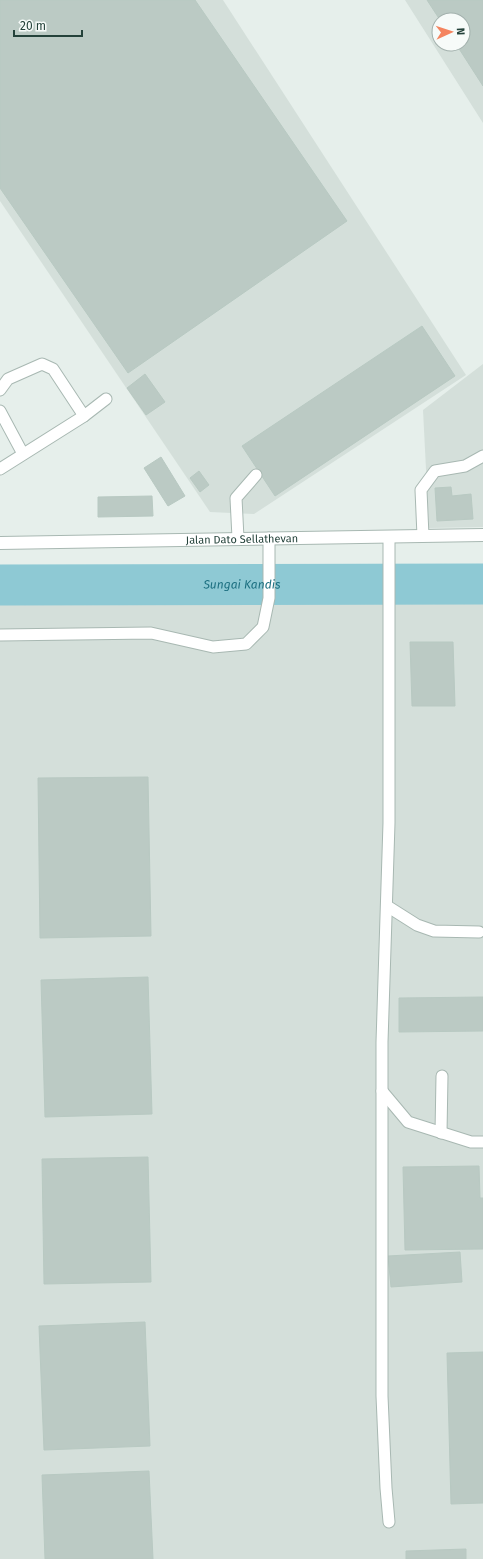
<svg xmlns="http://www.w3.org/2000/svg" width="483" height="1559" font-family="'Fira Sans',sans-serif">
	<style>
		.built { fill: #d4dfda; fill-rule: evenodd }
		.lines { fill: none; stroke-linecap: round; stroke-linejoin: round }
		.river { stroke: #8ec9d4; stroke-width: 41 }
		.building { fill: #bbcac4; stroke: #b8c9c2 }
		.lane-casing { stroke: #a8b8b2; stroke-width: 13 }
		.street-casing { stroke: #a8b8b2; stroke-width: 14 }
		.lane { stroke: #fff; stroke-width: 11 }
		.street { stroke: #fff; stroke-width: 12 }
		.labels { text-anchor: middle; stroke-width: 4; stroke-linejoin: round; paint-order: stroke }
		.street-label { font-size: 11px; fill: #24423a; stroke: #f7fbf9 }
		.water-label { font-size: 12px; font-style: italic; fill: #1c6f80; stroke: #f7fbf9 }
	</style>
	<rect width="100%" height="100%" fill="#e6efeb"/>
	<g class="built">
		<polygon points="0,0 223,0 466,375 254,514 210,512 0,201"/>
		<path d="M405,0H483V123ZM439,20H463V44H439Z"/>
		<polygon points="483,364 483,527 429,528 423,410"/>
		<polygon points="483,593 483,1559 0,1559 0,596"/>
	</g>
	<g class="lines">
		<path class="river" id="s1" d="M0,585L483,584"/>
	</g>
	<g class="building">
		<polygon points="0,0 195,0 347,221 128,373 0,188"/>
		<polygon points="427,0 483,0 483,86 456,44 463,44 463,20 440,20"/>
		<polygon points="422,326 455,376 275,496 242,446"/>
		<polygon points="145,374 165,402 146,415 127,388"/>
		<polygon points="161,457 185,496 168,506 144,468"/>
		<polygon points="199,471 209,485 200,492 190,478"/>
		<polygon points="451,487 452,496 471,494 473,519 437,521 435,488"/>
		<polygon points="152,496 153,516 98,517 98,497"/>
		<polygon points="410,642 453,642 455,706 412,706"/>
		<polygon points="148,777 151,936 40,938 38,778"/>
		<polygon points="148,977 152,1114 45,1117 41,980"/>
		<polygon points="483,997 483,1031 399,1032 399,998"/>
		<polygon points="148,1157 151,1282 44,1284 42,1159"/>
		<polygon points="479,1166 480,1198 483,1198 483,1249 405,1250 403,1167"/>
		<polygon points="460,1252 462,1282 391,1287 388,1256"/>
		<polygon points="145,1322 150,1446 44,1450 39,1326"/>
		<polygon points="483,1352 483,1503 451,1504 447,1353"/>
		<polygon points="149,1471 153,1559 45,1559 42,1475"/>
		<polygon points="466,1549 466,1559 406,1559 406,1551"/>
	</g>
	<g class="lines">
		<defs>
			<g id="lane">
				<polyline points="0,390 8,379 42,364 53,369 84,416"/>
				<polyline points="0,411 23,454"/>
				<polyline points="0,469 84,416 106,399"/>
				<polyline points="423,536 421,490 435,471 465,466 483,456"/>
				<polyline points="238,538 236,498 256,475"/>
				<polyline points="0,635 151,633 213,647 246,644 263,627 269,598 269,538"/>
				<polyline points="387,906 417,925 434,931 479,932"/>
				<polyline points="382,1091 408,1122 471,1142 483,1142"/>
				<polyline points="441,1133 442,1076"/>
				<polyline points="389,1522 386,1488 382,1396 382,1042 389,823 389,537"/>
			</g>
			<g id="street">
				<path id="s2" d="M0,543L483,535"/>
			</g>
		</defs>
		<use href="#lane" class="lane-casing"/>
		<use href="#street" class="street-casing"/>
		<use href="#lane" class="lane"/>
		<use href="#street" class="street"/>
	</g>
	<g class="labels">
		<g class="street-label">
			<text dy="4" stroke="none"><textPath href="#s2" startOffset="242">Jalan Dato Sellathevan</textPath></text>
		</g>
		<g class="water-label">
			<text dy="4" stroke="none"><textPath href="#s1" startOffset="242">Sungai Kandis</textPath></text>
		</g>
	</g>
	<g transform="translate(451 32) rotate(87)"><circle r="19" fill="#f7fbf9" stroke="#a3b1ad"/>
	<path d="M0-3L7 15L0 10L-7 15Z" fill="#f4845f"/>
	<text y="-6" font-size="11" font-weight="bold" text-anchor="middle" fill="#24423a">N</text>
	</g>
	<path d="M14 30v6h68v-6" fill="none" stroke="#24423a" stroke-width="2"/>
	<text x="20" y="30" font-size="12" fill="#24423a" stroke="#f7fbf9" stroke-width="3" paint-order="stroke">20 m</text>
</svg>
